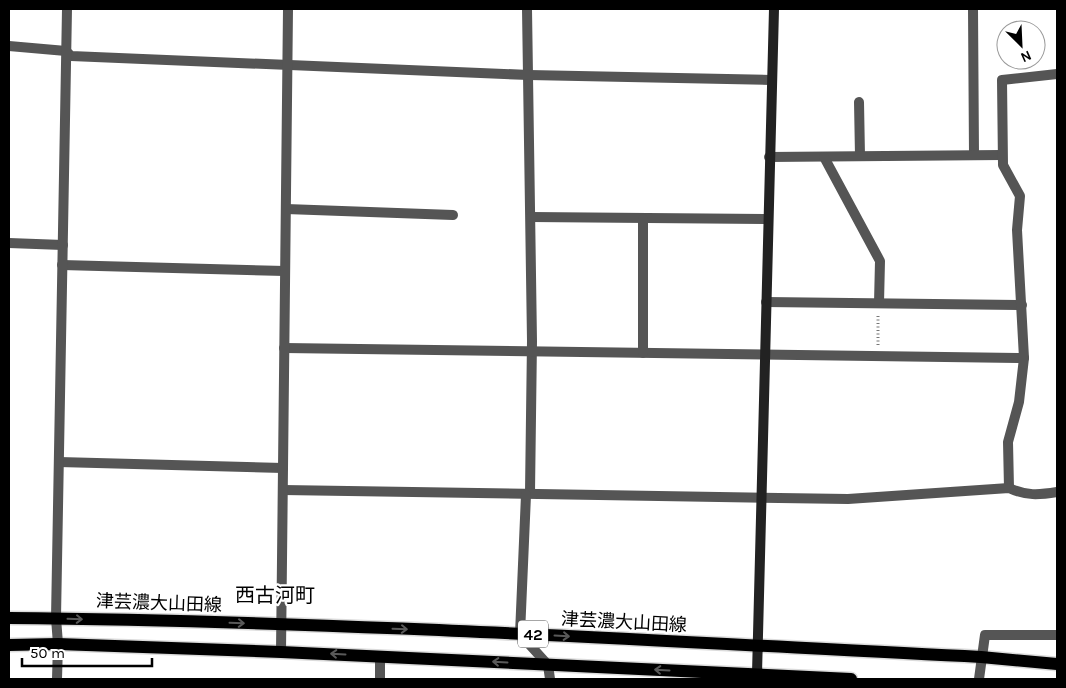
<svg xmlns="http://www.w3.org/2000/svg" width="1066" height="688" font-family="Karla,'Noto Sans JP',sans-serif">
	<style>
		.lines { fill: none; stroke-linecap: round; stroke-linejoin: round }
		.primary-casing { stroke: #dbdbdb; stroke-width: 15 }
		.path { stroke: #777; stroke-width: 3; stroke-dasharray: 1 2.5; stroke-linecap: butt }
		.lane { stroke: #555; stroke-width: 10 }
		.street { stroke: #555; stroke-width: 10 }
		.secondary { stroke: #222; stroke-width: 10 }
		.primary { stroke: #000; stroke-width: 12 }
		.oneway { stroke: #595959 }
		.labels { text-anchor: middle; stroke-width: 4.5; stroke-linejoin: round; paint-order: stroke }
		.shield { fill: #fff; stroke: #4c4c4c; stroke-width: 1 }
		.shield-label { font-size: 16px; font-weight: bold; fill: #000 }
		.street-label { font-size: 18px; fill: #000; stroke: #fff }
		.quarter-label { font-size: 20px; fill: #000; stroke: #fff }
	</style>
	<rect width="100%" height="100%" fill="#fff"/>
	<g class="lines">
		<defs>
			<g id="primary">
				<path d="M9,618C333,621 657,641 981,657L1057,664"/>
				<polyline points="9,645 58,644 281,652 851,679"/>
			</g>
		</defs>
		<use href="#primary" class="primary-casing"/>
		<polyline class="path" points="878,345 878,316"/>
		<polyline class="lane" points="9,243 63,245"/>
		<g class="street">
			<polyline points="527,9 532,341 530,492"/>
			<polyline points="973,9 974,155"/>
			<polyline points="9,46 66,51 71,56 529,75 771,80"/>
			<polyline points="859,102 860,156"/>
			<polyline points="769,157 1002,155"/>
			<polyline points="824,157 880,261 879,303"/>
			<polyline points="286,209 453,215"/>
			<polyline points="531,217 768,219"/>
			<polyline points="62,265 285,271"/>
			<polyline points="766,302 1022,305"/>
			<polyline points="284,348 1024,358"/>
			<polyline points="643,353 643,219"/>
			<polyline points="59,462 283,468"/>
			<polyline points="1009,488 1008,442 1019,402 1024,358 1017,230 1020,196 1003,165 1002,80 1057,74"/>
			<path d="M283,490L848,499L1009,488C1026,496 1039,495 1057,492"/>
			<polyline points="526,495 520,634 548,665 550,679"/>
			<polyline points="281,652 288,9"/>
			<polyline points="57,679 58,644 56,618 67,9"/>
			<polyline points="380,679 380,656"/>
			<polyline points="979,679 985,635 1057,635"/>
		</g>
		<polyline class="secondary" points="757,674 774,9"/>
		<use href="#primary" class="primary"/>
	</g>
	<defs><path id="oneway-shaft" d="M-6 0H5M1.5-3L5.5 0L1.5 3" fill="none" stroke-width="1.6" stroke-linecap="round" stroke-linejoin="round" transform="scale(1.25)"/></defs>
	<g class="oneway">
		<use href="#oneway-shaft" transform="translate(75 619) rotate(2)"/>
		<use href="#oneway-shaft" transform="translate(237 623) rotate(2)"/>
		<use href="#oneway-shaft" transform="translate(400 629) rotate(2)"/>
		<use href="#oneway-shaft" transform="translate(562 636) rotate(3)"/>
		<use href="#oneway-shaft" transform="translate(338 654) rotate(-177)"/>
		<use href="#oneway-shaft" transform="translate(500 662) rotate(-177)"/>
		<use href="#oneway-shaft" transform="translate(662 670) rotate(-177)"/>
	</g>
	<g class="labels">
		<rect class="shield" x="518" y="620.5" width="30" height="27" rx="4"/>
		<g class="shield-label">
			<text x="533" y="640">42</text>
		</g>
		<g class="street-label">
			<text transform="translate(159 603) rotate(2)" y="6">津芸濃大山田線</text>
			<text transform="translate(624 622) rotate(3)" y="6">津芸濃大山田線</text>
		</g>
		<g class="quarter-label">
			<text x="275" y="602">西古河町</text>
		</g>
	</g>
	<rect width="1066" height="688" fill="none" stroke="#000000" stroke-width="20"/>
	<g transform="translate(1021 45) rotate(156)"><circle r="24" fill="#ffffff" stroke="#999999"/>
	<path d="M0-4L9 19L0 12L-9 19Z" fill="#000000"/>
	<text y="-8" font-size="14" font-weight="bold" text-anchor="middle" fill="#000000">N</text>
	</g>
	<path d="M22 658v8h130v-8" fill="none" stroke="#000000" stroke-width="2.5"/>
	<text x="30" y="658" font-size="15" fill="#000000" stroke="#ffffff" stroke-width="4" paint-order="stroke">50 m</text>
</svg>
